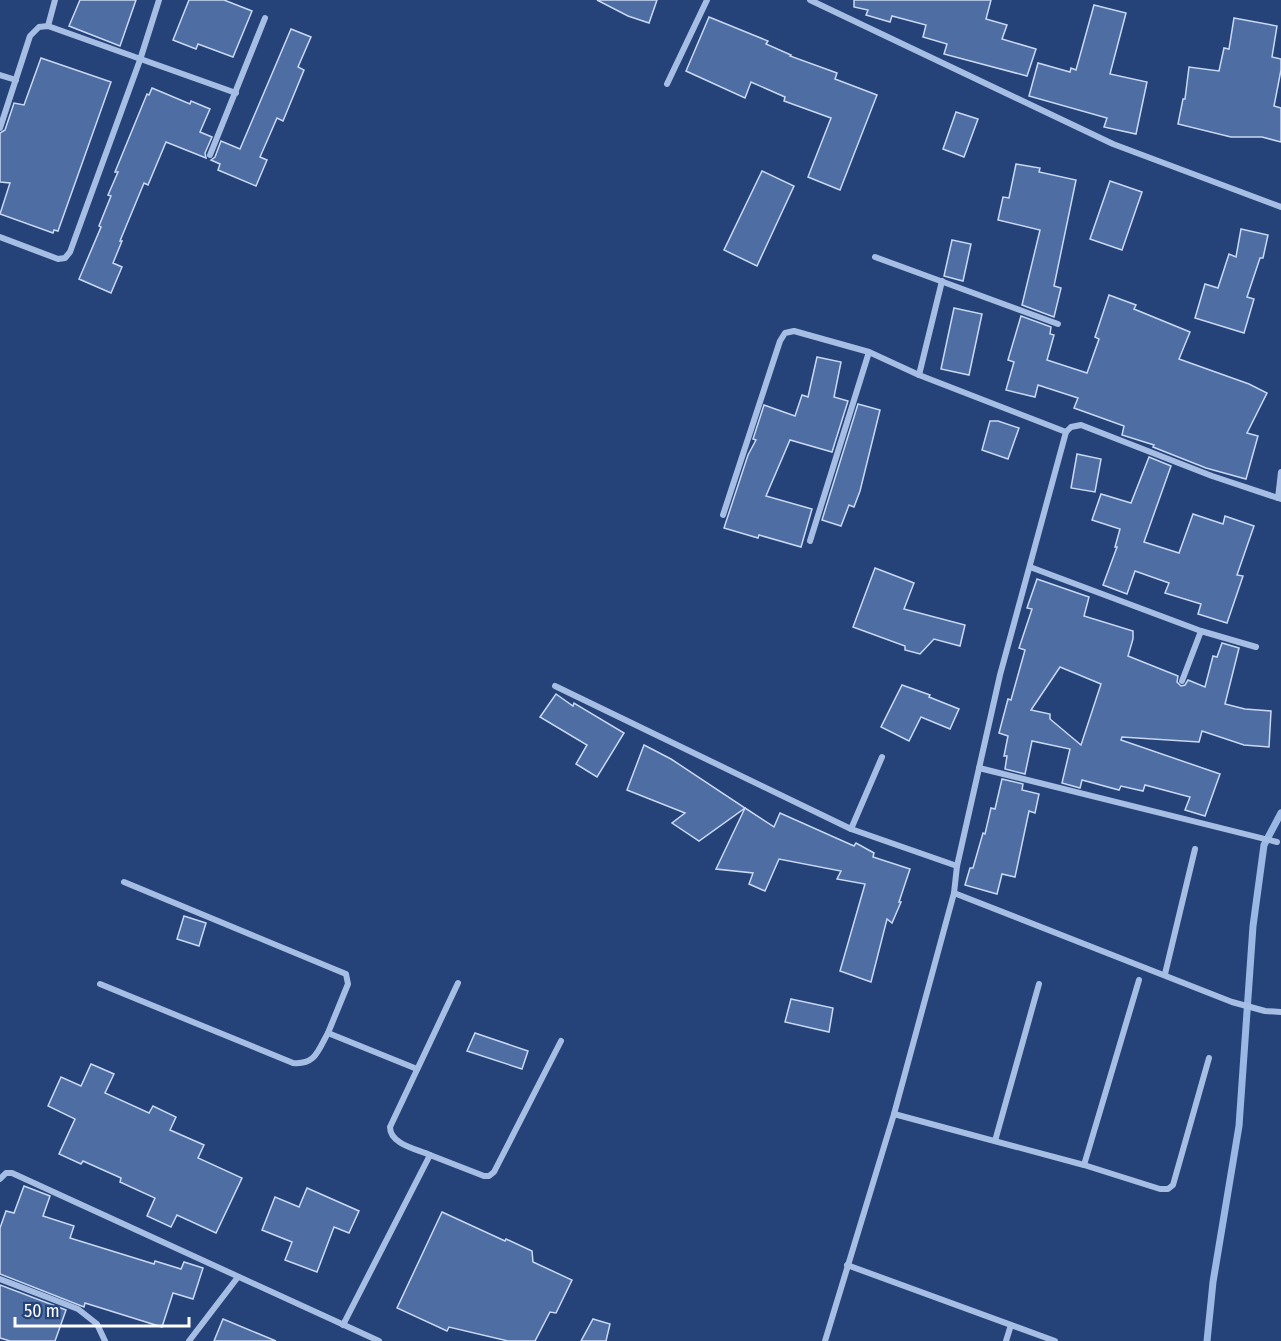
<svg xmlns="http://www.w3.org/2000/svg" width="1281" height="1341" font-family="'Fira Sans Condensed',sans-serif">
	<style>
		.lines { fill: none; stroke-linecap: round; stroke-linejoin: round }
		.stream { stroke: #9bb8e4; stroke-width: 7 }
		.building { fill: #4d6da3; stroke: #cad9f3; stroke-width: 1.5; fill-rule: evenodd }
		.street { stroke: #a7bee4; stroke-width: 6 }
	</style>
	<rect width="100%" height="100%" fill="#254379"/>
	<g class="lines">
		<polyline class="stream" points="1207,1341 1213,1282 1239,1126 1253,926 1264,845 1281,813"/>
	</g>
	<g class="building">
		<polygon points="80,0 136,0 120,46 69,26"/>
		<polygon points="189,0 224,0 252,11 233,57 198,44 196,49 173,40"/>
		<polygon points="597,0 657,0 649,23 628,16"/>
		<polygon points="854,0 991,0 986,19 1007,25 1002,39 1036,49 1027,76 944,54 947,44 923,37 926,25 892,16 890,22 866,15 868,10 854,7"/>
		<polygon points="1094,5 1126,13 1110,74 1147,82 1136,134 1104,127 1107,118 1029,96 1038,63 1070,72 1071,68 1076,70"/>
		<polygon points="709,17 768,41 766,44 791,55 790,56 837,73 835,79 877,95 840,190 808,177 831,118 784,101 785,97 751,82 745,98 686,71"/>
		<polygon points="1234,18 1277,26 1272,57 1281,59 1281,70 1274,106 1281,108 1281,142 1262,137 1231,137 1178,124 1183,99 1185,99 1189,67 1219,71 1224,48 1229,49"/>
		<polygon points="291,29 311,37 298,67 304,70 283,121 277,118 260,157 267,160 256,186 218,170 220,164 211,160 215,157 221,141 240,149"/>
		<polygon points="41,58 111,82 58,231 54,230 53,233 0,214 10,183 0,182 0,133 5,130 14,103 24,105"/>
		<polygon points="152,88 190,104 191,101 210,109 200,132 212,137 205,153 206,158 166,142 148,185 144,183 120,241 122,241 113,263 122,267 111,293 79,279 101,227 99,226 111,196 108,195 118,172 115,172 147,94 149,95"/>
		<polygon points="956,112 978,119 964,157 943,149"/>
		<polygon points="1016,164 1040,168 1039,172 1076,180 1054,286 1061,288 1054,317 1022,305 1040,230 998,220 1003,197 1009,198"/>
		<polygon points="762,171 794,186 757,266 724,250"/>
		<polygon points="1110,181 1142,192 1122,250 1090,239"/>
		<polygon points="1241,229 1268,235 1263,258 1260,258 1247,297 1254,299 1244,333 1195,318 1205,284 1218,288 1229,254 1236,257"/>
		<polygon points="952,240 971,244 963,281 944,276"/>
		<polygon points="1109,295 1136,305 1134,309 1190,332 1179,359 1249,384 1267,393 1247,433 1258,436 1246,479 1206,468 1153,447 1154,445 1122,435 1124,426 1074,408 1078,398 1038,385 1035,397 1006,390 1014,362 1008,360 1021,316 1051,327 1050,334 1054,335 1047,360 1087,373 1099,339 1095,337"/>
		<polygon points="954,308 982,314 969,375 941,369"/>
		<polygon points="817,357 841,362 834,397 848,401 832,452 790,440 766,496 812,509 801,547 759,535 758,538 724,528 748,455 756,440 753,439 764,405 795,416 802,395 808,397"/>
		<polygon points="858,404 880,410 860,491 854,507 849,505 841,526 822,520"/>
		<polygon points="990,421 998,421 1019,428 1008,459 982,450"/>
		<polygon points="1077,454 1101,459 1095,492 1071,488"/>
		<polygon points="1149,457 1171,466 1144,542 1179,553 1193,514 1223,524 1225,516 1254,526 1237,575 1243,576 1227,623 1198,614 1201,604 1165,593 1169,583 1135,571 1127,594 1103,585 1117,547 1115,547 1120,529 1092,520 1101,494 1131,503"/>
		<polygon points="875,568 914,583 904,609 965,625 960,646 934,639 920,654 905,650 905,646 853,627"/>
		<path d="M1037,579L1089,597L1084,616L1133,631V639L1128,656L1178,676L1177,682L1181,686L1185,685L1188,680L1205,687L1213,656L1217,657L1222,643L1239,648L1225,704L1245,709L1271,711L1269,747L1244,745L1202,731L1199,742L1122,737L1121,740L1220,774L1205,816L1185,810L1190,797L1145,785L1143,791L1121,786L1119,790L1082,780L1080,788L1062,783L1070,749L1032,741L1025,774L1005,769L1007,756H1004L1008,736L999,733L1008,699L1011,700L1025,650L1019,648L1032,609L1027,608ZM1060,667L1101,684L1081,745L1050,719V714L1031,710Z"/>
		<polygon points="902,685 930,695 929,697 959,709 950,729 921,717 909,741 881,727"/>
		<polygon points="556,694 573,706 574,703 624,733 597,777 576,764 587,745 540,717"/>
		<polygon points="644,745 671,759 745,808 699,841 672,823 685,813 627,790"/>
		<polygon points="1002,779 1023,784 1022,790 1039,794 1035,813 1029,811 1015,877 1002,874 997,894 965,885 970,868 973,868 983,833 985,834 991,808 995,809"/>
		<polygon points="745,808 774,827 780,813 854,846 856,843 874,853 873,857 910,869 899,902 901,902 892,923 887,919 871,982 840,971 865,884 837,879 841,871 779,859 765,891 749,884 753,873 716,869"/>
		<polygon points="184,916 206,923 199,946 177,939"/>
		<polygon points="791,999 833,1008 829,1032 785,1022"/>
		<polygon points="475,1033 528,1051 522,1069 467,1051"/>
		<polygon points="91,1064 114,1074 105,1093 149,1113 153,1106 176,1117 170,1130 204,1145 198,1158 242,1178 216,1233 177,1215 171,1227 147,1216 155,1198 120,1182 121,1178 83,1161 81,1164 59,1154 75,1119 48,1106 61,1077 81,1086"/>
		<polygon points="24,1186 50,1196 43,1216 74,1226 70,1238 154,1264 155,1261 181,1269 184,1262 203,1268 193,1299 173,1293 162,1327 85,1303 84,1307 0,1274 0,1228 6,1211 14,1213"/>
		<polygon points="307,1188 359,1211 349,1233 334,1227 317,1272 285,1260 292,1242 262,1230 275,1197 299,1207"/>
		<polygon points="442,1212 505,1241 506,1239 532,1251 533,1262 572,1280 556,1313 550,1312 535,1341 508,1341 449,1327 447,1331 397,1308"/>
		<polygon points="0,1285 66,1310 55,1341 10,1341 0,1338"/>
		<polygon points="223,1319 235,1324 276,1341 214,1341"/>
		<polygon points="593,1319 610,1324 606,1341 581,1341"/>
	</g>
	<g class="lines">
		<g class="street">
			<polyline points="810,0 1113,144 1281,207"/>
			<polyline points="48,26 55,0"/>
			<polyline points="0,75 16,80"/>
			<polyline points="667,84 707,0"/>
			<polyline points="0,128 30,36 39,27 48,26 236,93"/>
			<polyline points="210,155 265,18"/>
			<polyline points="0,237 58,259 65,258 70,252 140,60 159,0"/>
			<polyline points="875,257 1058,324"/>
			<polyline points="919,375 942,281"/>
			<polyline points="1278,498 1281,472"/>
			<polyline points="723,515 780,341 785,333 794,331 869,352 919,375 1066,432"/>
			<polyline points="810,541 869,352"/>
			<polyline points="1030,567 1201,631 1256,647"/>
			<polyline points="1182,681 1201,631"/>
			<polyline points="555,686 851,829 957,866"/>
			<polyline points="979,768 1277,842"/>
			<polyline points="851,829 882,757"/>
			<polyline points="124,882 346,974 348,984 328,1033"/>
			<polyline points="954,893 1232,1002 1265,1011 1281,1012"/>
			<polyline points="1165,974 1195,849"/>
			<path d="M100,984L293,1063C316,1065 318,1050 328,1033L417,1069"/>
			<polyline points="894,1114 1084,1165 1160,1189 1168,1189 1173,1185 1209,1058"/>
			<polyline points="995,1141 1039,984"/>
			<polyline points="430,1155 484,1176 489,1176 494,1172 561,1041"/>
			<polyline points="1084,1165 1139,980"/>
			<polyline points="0,1179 6,1173 12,1173 379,1341"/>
			<polyline points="847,1265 1055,1341"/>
			<polyline points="0,1279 78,1309 97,1324 105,1341"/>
			<path d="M343,1325L430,1155C416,1149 390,1144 390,1127L458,983"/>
			<polyline points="189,1341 238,1277"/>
			<polyline points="825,1341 894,1114 954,893 957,866 1000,675 1066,432 1071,427 1081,425 1212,476 1281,499"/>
			<polyline points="1006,1341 1011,1325"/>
		</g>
	</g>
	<path d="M15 1317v9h174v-9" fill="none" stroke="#ffffff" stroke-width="3"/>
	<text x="24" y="1317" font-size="18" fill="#ffffff" stroke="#254379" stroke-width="4.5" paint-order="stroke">50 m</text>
</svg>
